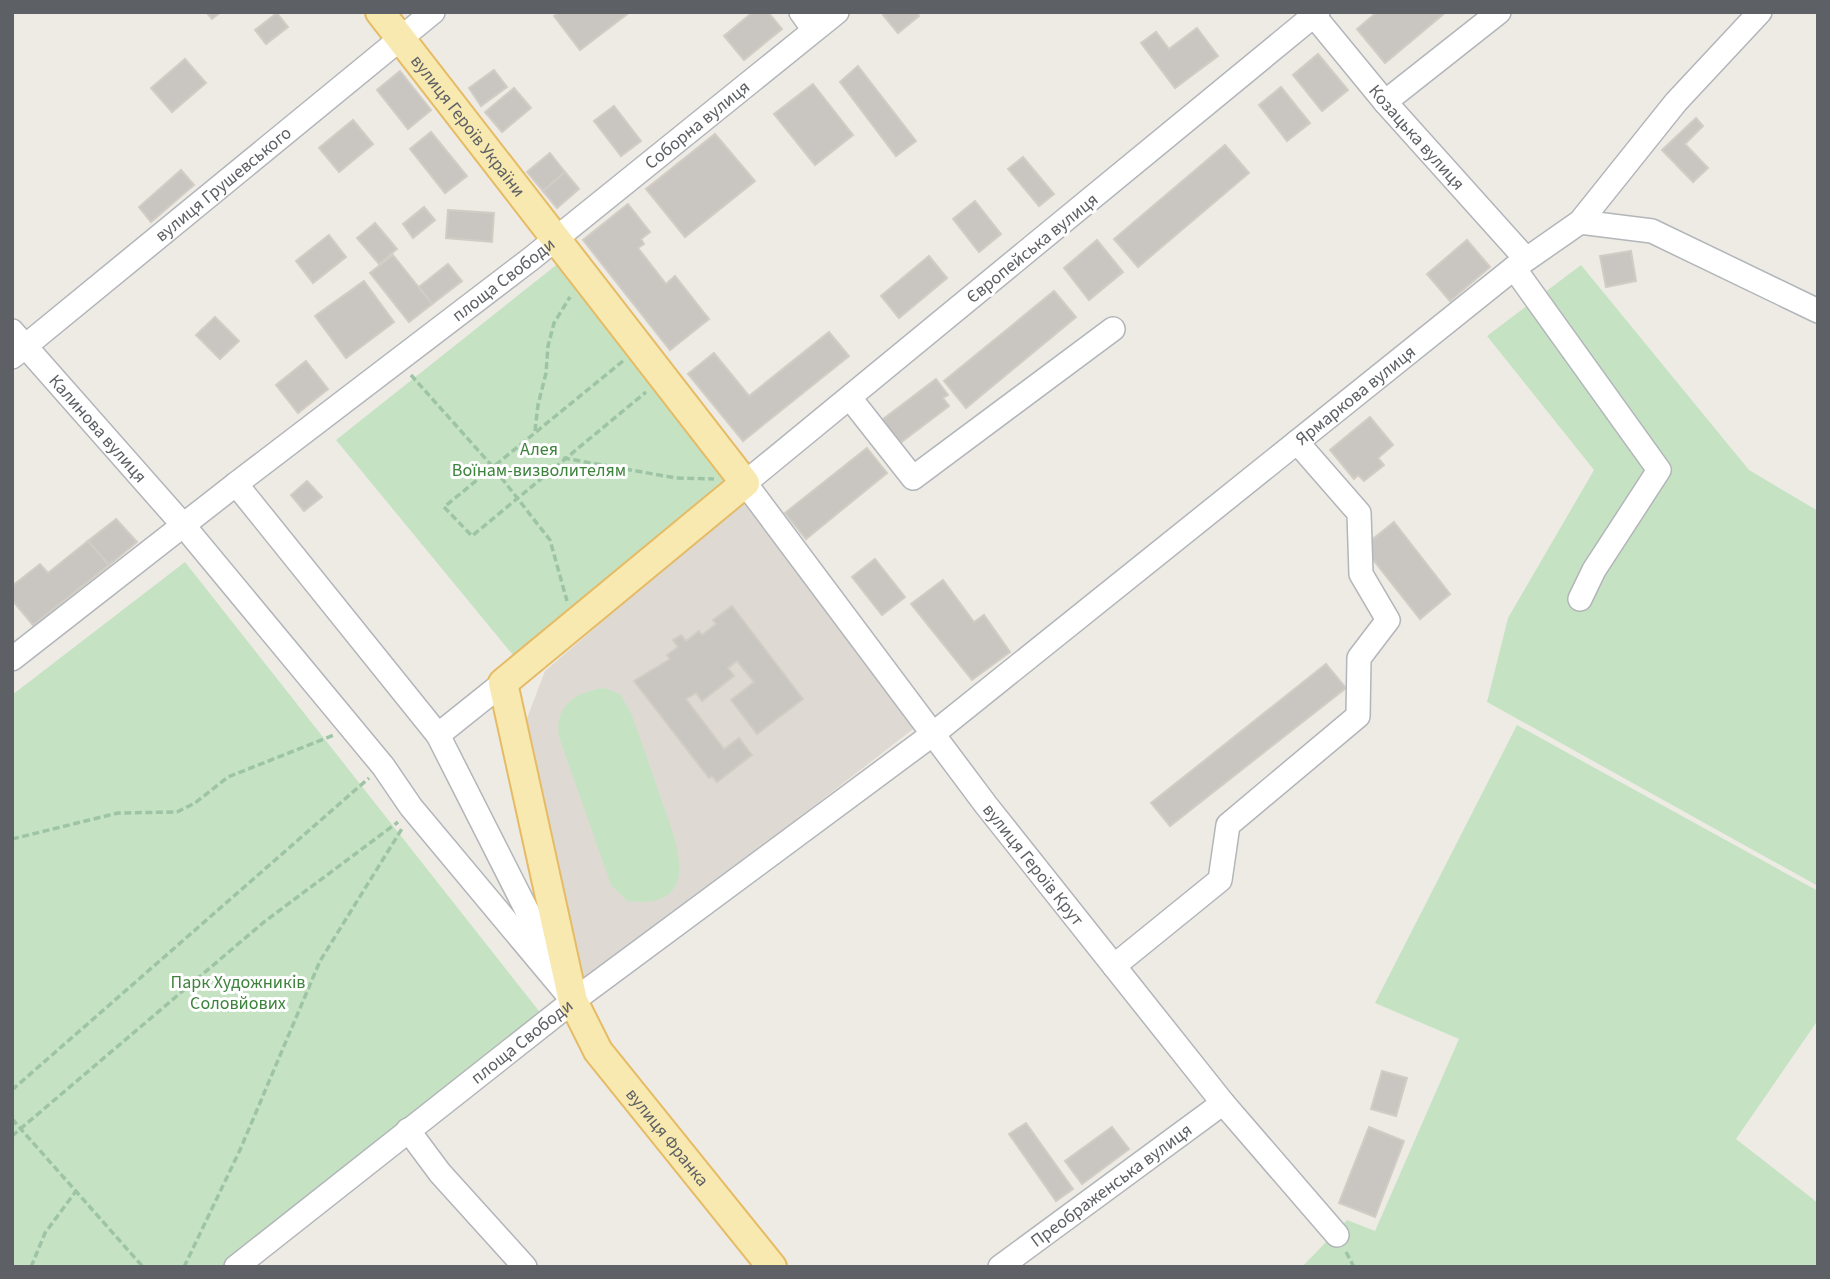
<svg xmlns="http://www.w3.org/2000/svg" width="1830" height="1279" font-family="'Source Sans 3',sans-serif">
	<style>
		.education { fill: #dedad3 }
		.green { fill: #c5e3c3 }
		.building { fill: #c9c6c2; stroke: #d2cdc4; stroke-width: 2 }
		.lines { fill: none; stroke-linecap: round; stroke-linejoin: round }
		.minor-casing { stroke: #b2b5b9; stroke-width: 26 }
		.major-casing { stroke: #e5bb66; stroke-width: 32 }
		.path { stroke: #9ec4a6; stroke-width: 3.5; stroke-dasharray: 7 3.5; stroke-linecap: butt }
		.minor { stroke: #fff; stroke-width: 23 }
		.major { stroke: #f8e9b0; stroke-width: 28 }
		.labels { text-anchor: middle; stroke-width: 6; stroke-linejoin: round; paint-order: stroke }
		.street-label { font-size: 18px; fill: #5d6064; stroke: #fff }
		.park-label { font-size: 18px; fill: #3d833d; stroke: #fff }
	</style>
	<rect width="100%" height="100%" fill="#eeebe5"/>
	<polygon class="education" points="744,499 917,726 582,986 519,739 545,671"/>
	<g class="green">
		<polygon points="565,258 738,482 517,660 336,440"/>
		<polygon points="1581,265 1749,470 1818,511 1818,886 1487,702 1508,618 1594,470 1487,336"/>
		<polygon points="185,562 554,1030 254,1267 12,1267 12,695"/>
		<path d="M604,688L620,694L631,713C641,741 651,768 660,796C675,838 707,911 627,901L611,885L559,737C554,706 575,692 604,688Z"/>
		<polygon points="1517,725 1818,891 1818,1020 1736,1139 1818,1203 1818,1267 1302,1267 1347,1220 1375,1231 1459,1039 1375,1003"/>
	</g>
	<g class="building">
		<polygon points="206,12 221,12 212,19"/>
		<polygon points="559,12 630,12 580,50 554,16"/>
		<polygon points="753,12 768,12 782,29 744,60 724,36"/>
		<polygon points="886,12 917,12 919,16 898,33 883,15"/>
		<polygon points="1377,12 1446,12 1385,63 1357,29"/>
		<polygon points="277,13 288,27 266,44 255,30"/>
		<polygon points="1197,28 1218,56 1175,88 1141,43 1156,32 1169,49"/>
		<polygon points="1318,54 1348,90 1322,111 1293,75"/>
		<polygon points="185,59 206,83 172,112 151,88"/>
		<polygon points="858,66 916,141 896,156 840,82"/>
		<polygon points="494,70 507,87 481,106 469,88"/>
		<polygon points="400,71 431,110 408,129 377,90"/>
		<polygon points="813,84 853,135 815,165 774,114"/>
		<polygon points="1281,87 1310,123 1287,141 1259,105"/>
		<polygon points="514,88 531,108 502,132 485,112"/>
		<polygon points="614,106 641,141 621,156 594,121"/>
		<polygon points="1696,118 1703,126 1685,144 1708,168 1693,182 1662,150"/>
		<polygon points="353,120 373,144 339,172 319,148"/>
		<polygon points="431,132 467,176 445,193 410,149"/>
		<polygon points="715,134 755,181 685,237 646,189"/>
		<polygon points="1225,145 1249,173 1138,267 1114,239"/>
		<polygon points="550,153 565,172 543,191 527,172"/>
		<polygon points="1023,157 1054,194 1039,206 1008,169"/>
		<polygon points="181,170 194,185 151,222 139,207"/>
		<polygon points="565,172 579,189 557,208 543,191"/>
		<polygon points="975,201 1001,234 979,252 953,219"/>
		<polygon points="628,204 650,232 641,239 644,244 638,248 666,284 675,276 709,319 670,350 583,240"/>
		<polygon points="424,207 435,220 413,238 403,224"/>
		<polygon points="448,210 494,213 492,242 446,238"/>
		<polygon points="375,223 397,249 379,264 357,238"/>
		<polygon points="329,235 346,257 313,283 296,261"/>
		<polygon points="1097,240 1123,272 1089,300 1064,268"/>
		<polygon points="1467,240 1490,267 1450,301 1427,274"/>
		<polygon points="1631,251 1636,281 1606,287 1600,256"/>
		<polygon points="393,255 432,304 409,322 370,273"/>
		<polygon points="929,256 947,278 899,318 881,296"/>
		<polygon points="448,264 462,281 432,304 419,287"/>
		<polygon points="364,281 394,322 346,358 315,316"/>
		<polygon points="1054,291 1076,317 966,408 944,381"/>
		<polygon points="215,317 239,341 220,359 196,335"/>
		<polygon points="829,332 849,356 743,441 688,374 714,353 749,396"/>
		<polygon points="306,361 328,389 298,413 276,385"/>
		<polygon points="936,379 948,395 943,398 949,406 900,443 882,420"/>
		<polygon points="1370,417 1393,445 1378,458 1384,465 1364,481 1358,475 1354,479 1330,450"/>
		<polygon points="867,448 887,473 806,539 785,513"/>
		<polygon points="307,481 322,497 304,511 291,495"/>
		<polygon points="116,519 137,542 109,565 88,541"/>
		<polygon points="1394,522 1450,594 1420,619 1363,547"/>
		<polygon points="88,541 109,565 33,625 12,600 12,586 40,564 48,573"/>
		<polygon points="875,559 905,597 882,615 852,577"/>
		<polygon points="943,580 974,622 984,615 1010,652 972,680 911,604"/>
		<polygon points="732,606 803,699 757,734 731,700 754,682 737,661 728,668 734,676 702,701 696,693 686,699 724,749 739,738 752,755 717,782 712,776 709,778 634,681 670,659 667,655 678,647 673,640 681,635 686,641 699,631 702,635 716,624 713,620"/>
		<polygon points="1326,664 1346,688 1170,826 1151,803"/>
		<polygon points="1382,1071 1407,1078 1396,1116 1371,1109"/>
		<polygon points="1026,1123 1073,1189 1056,1201 1009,1134"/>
		<polygon points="1112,1127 1129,1149 1082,1184 1065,1161"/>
		<polygon points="1369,1127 1404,1141 1375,1217 1339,1203"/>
	</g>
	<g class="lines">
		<defs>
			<g id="minor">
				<polyline points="801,12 814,30"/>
				<path id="s1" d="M1311,12L1385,102L1526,259"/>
				<path id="s2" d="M1318,12L745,483L986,805L1223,1103L1337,1235"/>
				<polyline points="1385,102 1499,12"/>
				<polyline points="1580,222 1676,102 1760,12"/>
				<polyline points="1514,268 1659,470 1594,570 1580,599"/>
				<path id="s3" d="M12,331L184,526L383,766L411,807L573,1001"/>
				<path id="s4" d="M12,357L433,12"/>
				<polyline points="850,398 913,478 1113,329"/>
				<polyline points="12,659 236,484"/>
				<path id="s5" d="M503,683L438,735L236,484L532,258L837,12"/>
				<polyline points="438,735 555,966"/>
				<polyline points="1114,966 1220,880 1228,825 1358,716 1359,658 1388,620 1361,574 1359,513 1297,442"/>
				<polyline points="408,1130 440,1173 525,1267"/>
				<path id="s6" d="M236,1267L573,1001L933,734L1514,268L1580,222L1652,231L1818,311"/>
				<path id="s7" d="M1000,1267L1223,1103"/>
			</g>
			<g id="major">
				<path id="s8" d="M380,12L745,483L503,683L573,1001L598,1051L772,1267"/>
			</g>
		</defs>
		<use href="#minor" class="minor-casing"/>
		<use href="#major" class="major-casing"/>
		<g class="path">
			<polyline points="623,361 444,507 472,536 646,392"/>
			<polyline points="411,375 493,467 550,540 567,601"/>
			<polyline points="535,431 538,405 546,373 548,346 554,323 570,297"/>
			<polyline points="563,458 676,478 714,479"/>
			<polyline points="12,839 118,813 177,812 195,803 228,777 334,735"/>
			<polyline points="12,1090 369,778"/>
			<polyline points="12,1119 143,1267"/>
			<polyline points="12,1136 264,922 398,822"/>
			<polyline points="1346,1252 1354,1267"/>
			<polyline points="31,1267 45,1233 76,1191"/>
			<polyline points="184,1267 240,1150 320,961 403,827"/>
		</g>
		<use href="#minor" class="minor"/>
		<use href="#major" class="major"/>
	</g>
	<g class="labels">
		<g class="street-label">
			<text dy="6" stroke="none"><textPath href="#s8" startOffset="144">вулиця Героїв України</textPath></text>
			<text dy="6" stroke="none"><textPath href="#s5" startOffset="990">Соборна вулиця</textPath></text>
			<text dy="6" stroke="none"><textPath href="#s1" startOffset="164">Козацька вулиця</textPath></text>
			<text dy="6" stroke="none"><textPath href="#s4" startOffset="273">вулиця Грушевського</textPath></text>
			<text transform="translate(1032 248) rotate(-39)" y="6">Європейська вулиця</text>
			<text dy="6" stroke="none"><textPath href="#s5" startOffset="742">площа Свободи</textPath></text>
			<text dy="6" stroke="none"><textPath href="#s6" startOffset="1419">Ярмаркова вулиця</textPath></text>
			<text dy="6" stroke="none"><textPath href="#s3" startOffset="130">Калинова вулиця</textPath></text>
			<text dy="6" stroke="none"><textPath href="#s2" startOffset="1220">вулиця Героїв Крут</textPath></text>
			<text dy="6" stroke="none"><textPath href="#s6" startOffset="364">площа Свободи</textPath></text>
			<text dy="6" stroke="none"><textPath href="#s8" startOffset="1402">вулиця Франка</textPath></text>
			<text dy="6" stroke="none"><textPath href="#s7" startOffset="138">Преображенська вулиця</textPath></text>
		</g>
		<g class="park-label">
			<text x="539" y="455">Алея<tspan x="539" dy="21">Воїнам-визволителям</tspan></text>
			<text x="238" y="988">Парк Художників<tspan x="238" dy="21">Соловйових</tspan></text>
		</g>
	</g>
	<rect width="1830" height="1279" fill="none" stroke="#5d6064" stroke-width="28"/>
</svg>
